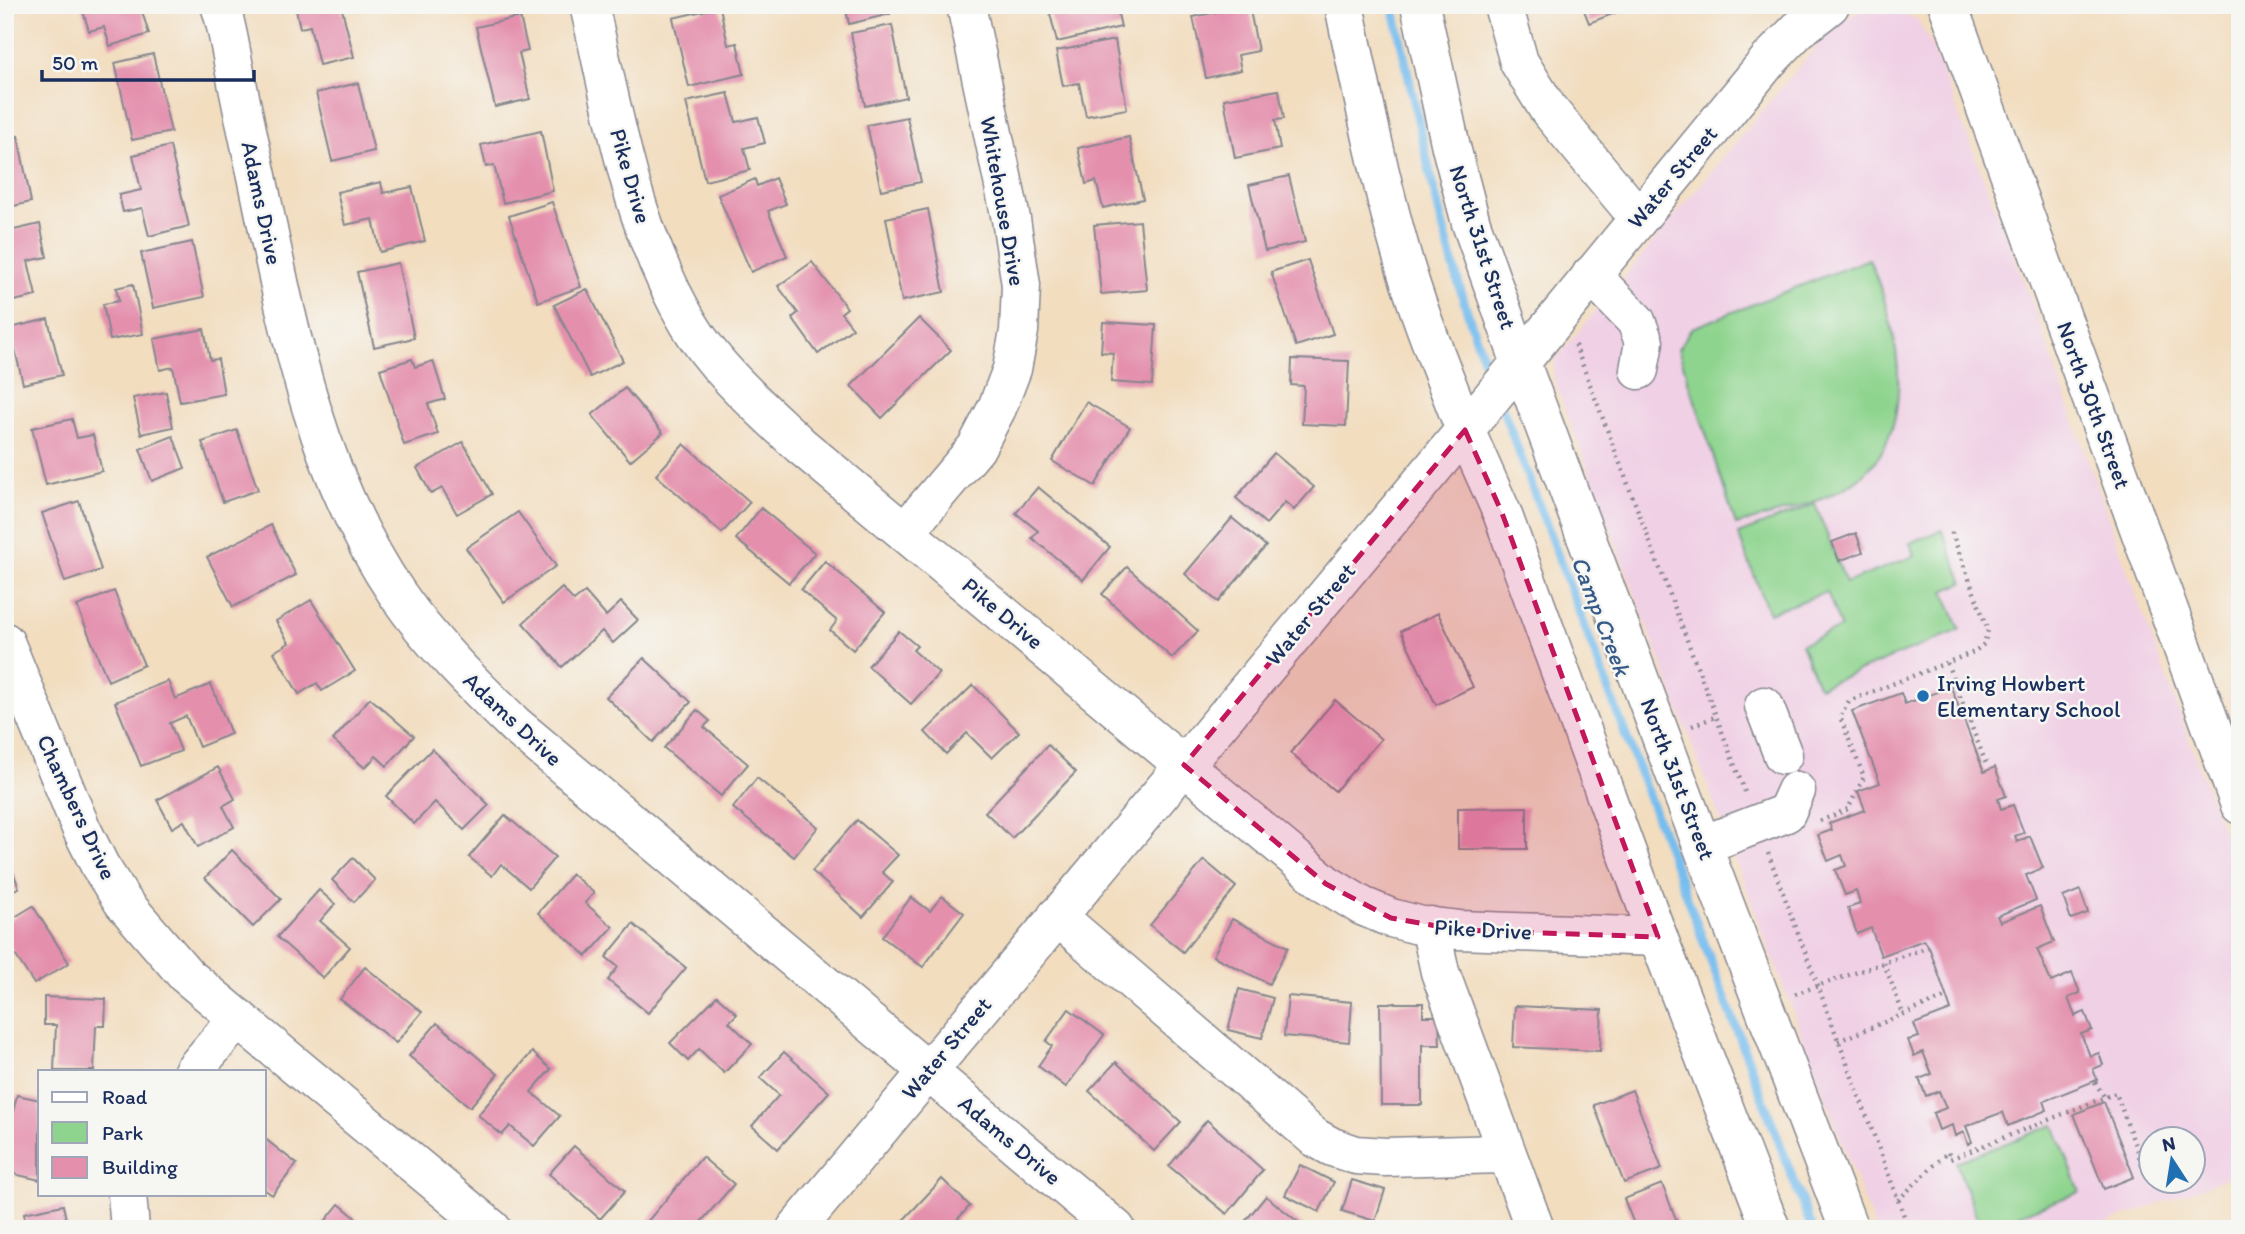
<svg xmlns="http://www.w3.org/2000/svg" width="2245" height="1234" font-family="Itim,sans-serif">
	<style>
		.built { fill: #f0d0e5; fill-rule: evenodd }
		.green { fill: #8ed48e; stroke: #548276; stroke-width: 2 }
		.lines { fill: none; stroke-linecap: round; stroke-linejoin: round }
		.stream { stroke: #76bdee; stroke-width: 9 }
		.building { fill: #e490ad }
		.minor-casing { stroke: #86868e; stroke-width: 41 }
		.major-casing { stroke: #86868e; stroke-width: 41 }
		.path { stroke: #86868e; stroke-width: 4.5; stroke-dasharray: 2 5; stroke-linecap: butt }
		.minor { stroke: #fff; stroke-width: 38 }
		.major { stroke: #fff; stroke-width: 38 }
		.marked { fill: #c2185b; fill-opacity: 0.2; stroke: #c2185b; stroke-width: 5; stroke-dasharray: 14 9; stroke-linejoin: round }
		.poi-dot { fill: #1f6fb2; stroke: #f6f6f2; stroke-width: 2.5 }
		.labels { text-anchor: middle; stroke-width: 5; stroke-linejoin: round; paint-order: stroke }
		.street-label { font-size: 23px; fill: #1b2f5e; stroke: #f6f6f2 }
		.poi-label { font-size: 23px; fill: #1b2f5e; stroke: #f6f6f2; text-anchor: start }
		.water-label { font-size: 24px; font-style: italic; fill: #365a89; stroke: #f6f6f2 }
	</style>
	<rect width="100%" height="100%" fill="#f6f6f2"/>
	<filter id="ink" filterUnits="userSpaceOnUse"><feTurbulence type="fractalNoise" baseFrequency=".0143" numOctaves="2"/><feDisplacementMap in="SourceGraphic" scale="14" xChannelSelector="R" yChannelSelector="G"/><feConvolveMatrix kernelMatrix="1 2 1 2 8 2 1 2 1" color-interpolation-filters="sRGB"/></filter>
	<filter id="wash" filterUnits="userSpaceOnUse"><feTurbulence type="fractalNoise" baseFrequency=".00686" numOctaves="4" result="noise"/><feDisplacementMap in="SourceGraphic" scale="28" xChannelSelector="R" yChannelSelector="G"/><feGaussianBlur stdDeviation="1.57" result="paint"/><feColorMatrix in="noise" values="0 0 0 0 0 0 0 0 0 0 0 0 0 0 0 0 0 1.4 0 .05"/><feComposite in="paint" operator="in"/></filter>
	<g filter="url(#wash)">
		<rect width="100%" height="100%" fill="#f2ddbf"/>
		<path class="built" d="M1872,7H1886L1917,19L1932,46L2030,297L2138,601L2240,878V1173L2091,1229H1875L1553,377L1555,360L1828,32L1859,10ZM2150,1140H2192V1182H2150Z"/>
		<g class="green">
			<path d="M1869,259C1900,331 1926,446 1839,491C1808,507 1770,515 1736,525L1678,349L1692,328Z"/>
			<polygon points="1815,504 1846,583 1914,556 1910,543 1942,530 1963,583 1944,591 1960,630 1819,687 1801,644 1841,628 1827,592 1769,613 1738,534"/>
			<polygon points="2054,1125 2080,1192 1981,1229 1956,1162"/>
		</g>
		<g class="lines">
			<g class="stream">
				<path d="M1393,5C1421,131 1445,262 1492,382"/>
				<polyline points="1500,402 1812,1229"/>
			</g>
		</g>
		<g id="blocks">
			<g class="building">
				<polygon points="81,5 140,5 149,34 110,46 104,27 89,31"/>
				<polygon points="295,5 341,5 354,57 319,65 310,26 300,28"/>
				<polygon points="845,5 888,5 890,14 849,24"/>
				<polygon points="1048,5 1116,5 1121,27 1057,42"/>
				<polygon points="1249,5 1258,51 1238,55 1241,70 1206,78 1193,17"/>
				<polygon points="1582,5 1616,5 1618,12 1589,23"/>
				<polygon points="720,7 728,45 737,43 744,74 689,87 673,18"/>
				<polygon points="520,17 528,51 519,53 530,99 495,107 476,27"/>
				<polygon points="892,25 906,97 865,106 851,33"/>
				<polygon points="1115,40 1127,109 1086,116 1079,83 1063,86 1056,51"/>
				<polygon points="153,54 171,132 132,140 115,63"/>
				<polygon points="358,83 374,151 332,161 316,93"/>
				<polygon points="1279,90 1284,119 1275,120 1280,149 1235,158 1224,99"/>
				<polygon points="728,93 736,122 758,117 765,143 744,148 750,170 705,181 686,102"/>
				<polygon points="907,117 921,182 881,190 867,125"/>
				<polygon points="541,131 553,191 503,203 494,165 486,167 481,145"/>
				<polygon points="18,136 31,202 5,208 5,138"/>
				<polygon points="1129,137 1143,199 1103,208 1096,181 1086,184 1078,148"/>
				<polygon points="170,146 189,226 149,236 142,208 123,212 119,195 141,190 133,155"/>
				<polygon points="1289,176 1305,242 1265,251 1249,185"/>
				<polygon points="775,178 786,204 768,211 787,256 751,272 718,195 755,179 757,186"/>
				<polygon points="381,182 383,193 412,187 425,241 380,252 373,219 345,225 337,192"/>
				<polygon points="552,202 581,287 538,302 509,216"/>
				<polygon points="928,209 944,292 902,301 886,218"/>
				<polygon points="1140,221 1147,290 1101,294 1094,225"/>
				<polygon points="40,224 47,257 28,261 36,296 5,303 5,232"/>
				<polygon points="192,242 204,297 153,308 141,253"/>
				<polygon points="1308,260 1333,334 1296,346 1271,272"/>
				<polygon points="812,262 847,308 841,313 853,328 818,354 792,318 798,313 778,286"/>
				<polygon points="398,263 414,338 374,347 357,272"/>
				<polygon points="133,284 143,334 110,340 103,304 119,301 116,288"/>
				<polygon points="587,289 623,361 590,377 554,305"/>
				<polygon points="919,318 951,350 882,418 851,386"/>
				<polygon points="48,319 62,375 23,384 10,328"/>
				<polygon points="1103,322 1156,325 1152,385 1111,382 1113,353 1101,352"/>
				<polygon points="204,329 210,360 218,359 224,394 180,402 173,367 160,370 154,339"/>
				<polygon points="412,359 415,367 433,361 445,399 428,404 438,434 404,445 380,369"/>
				<polygon points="1292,359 1349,361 1346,426 1302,424 1304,386 1291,385"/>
				<polygon points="625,388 663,433 630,461 592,415"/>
				<polygon points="166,392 173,427 141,434 133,398"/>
				<polygon points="1086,402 1130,427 1095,486 1052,461"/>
				<polygon points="72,419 77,438 93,435 102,471 46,485 32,428"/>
				<polygon points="237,430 258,490 223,502 202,442"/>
				<polygon points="173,436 185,468 152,481 140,449"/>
				<polygon points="463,442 492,494 457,514 442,488 431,494 417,468"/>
				<polygon points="684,444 750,502 722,533 656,475"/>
				<polygon points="1274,453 1314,487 1294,510 1285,502 1266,524 1236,498"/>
				<polygon points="1038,487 1110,547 1083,580 1032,538 1038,531 1016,513"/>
				<polygon points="79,501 101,570 65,582 42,513"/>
				<polygon points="761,508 815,553 789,583 736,539"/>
				<polygon points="518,512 556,566 504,602 466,548"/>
				<polygon points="1232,518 1266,546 1218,602 1185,574"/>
				<polygon points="271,525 296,575 233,607 207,557"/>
				<polygon points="1856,533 1863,552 1839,561 1832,542"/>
				<polygon points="825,561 885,612 853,650 830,630 837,621 801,590"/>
				<polygon points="1127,567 1198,631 1172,658 1102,594"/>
				<polygon points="562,588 574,601 585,592 606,616 621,602 638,620 613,643 602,631 562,667 523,623"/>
				<polygon points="114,591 144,665 108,681 77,606"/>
				<polygon points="311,600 355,671 322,691 317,683 299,694 274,652 289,643 276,621"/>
				<polygon points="1438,613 1473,687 1436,705 1401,631"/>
				<polygon points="899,631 917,646 913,650 939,673 911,704 868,666"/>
				<polygon points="644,658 691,702 653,742 606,697"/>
				<polygon points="168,681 175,699 211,684 231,734 199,747 186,716 170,723 181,751 141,766 115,702"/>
				<polygon points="973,685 1019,732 992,758 967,733 946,754 925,732"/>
				<polygon points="1951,687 1984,772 1995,767 2006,796 1998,799 2001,809 2013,805 2024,833 2015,836 2017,842 2030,836 2043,868 2026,875 2036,900 1997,916 2000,922 2040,906 2054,942 2037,949 2051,982 2072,973 2080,993 2068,998 2075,1016 2085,1012 2092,1030 2081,1034 2090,1056 2099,1053 2103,1065 2093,1069 2097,1080 2044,1101 2047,1110 2008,1126 2003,1112 1966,1126 1972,1142 1968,1144 1964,1132 1955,1136 1952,1125 1939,1130 1933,1113 1946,1108 1939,1091 1926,1096 1919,1079 1932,1074 1923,1052 1914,1056 1908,1040 1919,1037 1914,1024 1951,1010 1929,947 1924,940 1881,956 1871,928 1857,934 1848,908 1860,904 1856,891 1845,895 1835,870 1846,866 1842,855 1828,861 1818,835 1832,830 1829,823 1865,810 1858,791 1880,783 1852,711 1901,693 1905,704"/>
				<polygon points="370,698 414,736 387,766 376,756 365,768 333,740"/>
				<polygon points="1335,700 1381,739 1335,791 1290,753"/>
				<polygon points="697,710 710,721 704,727 748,764 721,796 664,748"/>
				<polygon points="1048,745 1076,772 1012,838 985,812"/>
				<polygon points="432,749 489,805 464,830 435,802 414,824 386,796"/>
				<polygon points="218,767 235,799 223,806 234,827 198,847 184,821 172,828 157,800"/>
				<polygon points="757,778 818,827 794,857 733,808"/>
				<polygon points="1527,807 1527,849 1458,849 1458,808"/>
				<polygon points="505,815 555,857 529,888 501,864 492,876 469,857"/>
				<polygon points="857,820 898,855 882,872 893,882 863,917 812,871"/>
				<polygon points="5,850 19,888 5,893"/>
				<polygon points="232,850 281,899 253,927 205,878"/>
				<polygon points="353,858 375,880 354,902 332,880"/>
				<polygon points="1204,860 1236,887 1183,952 1150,925"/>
				<polygon points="572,874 594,893 585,903 613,927 587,956 538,913"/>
				<polygon points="319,890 335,904 320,921 350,947 323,978 277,937"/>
				<polygon points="2080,890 2088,913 2071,919 2063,897"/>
				<polygon points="942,896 964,913 923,967 882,937 911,897 930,911"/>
				<polygon points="33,906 69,963 34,984 5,939 5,923"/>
				<polygon points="1232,919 1288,947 1269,984 1213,956"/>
				<polygon points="633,924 686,968 648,1013 608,980 618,967 606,957"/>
				<polygon points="365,967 422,1012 396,1043 340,999"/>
				<polygon points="1239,989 1273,998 1262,1038 1228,1030"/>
				<polygon points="717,996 737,1014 729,1022 752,1044 724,1073 699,1049 688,1061 670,1043"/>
				<polygon points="1288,996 1352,1002 1349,1042 1284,1036"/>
				<polygon points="44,997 106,999 105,1026 96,1026 94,1071 54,1071 56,1025 44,1025"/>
				<polygon points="1380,1003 1423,1003 1423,1016 1439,1016 1440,1045 1422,1045 1422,1105 1381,1105"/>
				<polygon points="1515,1006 1602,1010 1600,1051 1513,1047"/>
				<polygon points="1069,1009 1104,1035 1066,1087 1038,1066 1052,1046 1046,1041"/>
				<polygon points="437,1023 498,1074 470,1107 409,1056"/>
				<polygon points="532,1052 551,1069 531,1092 560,1116 534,1146 510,1126 502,1135 478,1115"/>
				<polygon points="784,1052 829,1092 778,1149 752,1126 779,1095 760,1078"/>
				<polygon points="1116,1062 1181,1122 1154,1151 1089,1091"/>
				<polygon points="1632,1090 1662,1169 1624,1183 1594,1105"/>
				<polygon points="17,1095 40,1100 40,1180 5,1172 5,1144"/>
				<polygon points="2104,1102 2134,1177 2104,1189 2074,1114"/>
				<polygon points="1207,1120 1263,1170 1227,1214 1169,1166"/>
				<polygon points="264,1138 297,1164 272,1195 264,1189"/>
				<polygon points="574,1146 625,1191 600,1219 549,1174"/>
				<polygon points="702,1157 734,1184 695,1229 641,1229"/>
				<polygon points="1300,1165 1334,1182 1319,1212 1285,1195"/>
				<polygon points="942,1179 970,1206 948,1229 895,1229"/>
				<polygon points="1352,1180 1385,1190 1375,1221 1342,1211"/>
				<polygon points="1662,1184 1680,1229 1636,1229 1624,1199"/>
				<polygon points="1266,1196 1307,1229 1246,1229 1242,1225"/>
				<polygon points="339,1204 369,1229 319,1229"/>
				<polygon points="63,1205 68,1229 27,1229 24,1213"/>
			</g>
		</g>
	</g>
	<g filter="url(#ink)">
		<use href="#blocks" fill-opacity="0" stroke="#86868e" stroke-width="2"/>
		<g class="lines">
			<defs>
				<g id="minor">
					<path d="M220,5C227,25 230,47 234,67C241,104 249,140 257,176C287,321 313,470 398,595C431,643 473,684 515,725L1116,1229"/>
					<path d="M589,5C614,113 631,227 689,324C717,371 761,408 800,445L1326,884L1362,906L1391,918L1422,926L1459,930L1658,937"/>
					<polyline points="1420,5 1451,147 1471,223 1520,361"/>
					<polyline points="1503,5 1519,62 1548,109 1638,217"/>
					<polyline points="1591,275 1636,321 1644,342 1639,370"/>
					<polyline points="905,532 976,448 997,408 1012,369 1019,331 1021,285 1011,219 966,5"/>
					<polyline points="5,642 81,828 100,866 123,902 186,975 492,1229"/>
					<polyline points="1764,706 1783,755"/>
					<polyline points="1703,845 1786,813 1796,791"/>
					<polyline points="1057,916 1314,1137 1332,1147 1356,1155 1385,1157 1506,1154"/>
					<polyline points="1430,926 1440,972 1535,1229"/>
					<polyline points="193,1071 238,1018"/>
					<polyline points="127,1194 130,1229"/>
					<path d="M796,1229L1465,430C1442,370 1417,311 1400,249C1377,169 1361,87 1344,5"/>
				</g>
				<g id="major">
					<polyline points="1948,5 2240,805"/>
					<polyline points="1520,361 1692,819 1849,1229"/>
					<polyline points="1771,1229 1658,937 1502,513 1465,430 1768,61 1798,30 1830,5"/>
				</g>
			</defs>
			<use href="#minor" class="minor-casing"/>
			<use href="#major" class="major-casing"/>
			<g class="path">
				<polyline points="1575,345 1746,795"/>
				<polyline points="1947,663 1987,766"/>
				<polyline points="1692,726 1715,717"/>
				<polyline points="1820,821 1848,809 1864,777 1840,717 1849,701 1974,652 1984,644 1988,630 1950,528"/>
				<polyline points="1768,853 1909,1229"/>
				<polyline points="1884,963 1903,1014"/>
				<polyline points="1795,994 1929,947"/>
				<polyline points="1838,1041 1946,997"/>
				<polyline points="2095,1082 2105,1098"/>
				<polyline points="1898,1200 1948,1152 1950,1159 2116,1093 2143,1167"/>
			</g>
			<use href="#minor" class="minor"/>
			<use href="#major" class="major"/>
		</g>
	</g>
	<path class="marked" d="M1465,430L1502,513L1658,937L1459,930L1391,918L1326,884L1184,765Z"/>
	<circle class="poi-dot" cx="1923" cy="696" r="7"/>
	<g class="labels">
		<g class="street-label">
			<text transform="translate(631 176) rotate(74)" y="8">Pike Drive</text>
			<text transform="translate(1672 177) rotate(-50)" y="8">Water Street</text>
			<text transform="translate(1003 201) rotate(80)" y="8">Whitehouse Drive</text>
			<text transform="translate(262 203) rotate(78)" y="8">Adams Drive</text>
			<text transform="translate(1483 247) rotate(72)" y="8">North 31st Street</text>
			<text transform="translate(2094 405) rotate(70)" y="8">North 30th Street</text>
			<text transform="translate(1003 613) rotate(40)" y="8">Pike Drive</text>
			<text transform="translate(1310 614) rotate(-50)" y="8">Water Street</text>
			<text transform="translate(513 719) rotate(43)" y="8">Adams Drive</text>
			<text transform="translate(1678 779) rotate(69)" y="8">North 31st Street</text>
			<text transform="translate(77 807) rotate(65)" y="8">Chambers Drive</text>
			<text transform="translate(1483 929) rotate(3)" y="8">Pike Drive</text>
			<text transform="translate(946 1048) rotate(-50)" y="8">Water Street</text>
			<text transform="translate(1010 1140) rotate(40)" y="8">Adams Drive</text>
		</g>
		<g class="poi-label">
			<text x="1937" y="691">Irving Howbert<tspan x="1937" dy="26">Elementary School</tspan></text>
		</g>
		<g class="water-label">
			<text transform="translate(1601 616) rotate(69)" y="8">Camp Creek</text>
		</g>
	</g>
	<rect width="2245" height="1234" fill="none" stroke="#f6f6f2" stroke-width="28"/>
	<rect x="38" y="1070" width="228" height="126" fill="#f6f6f2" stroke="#9ea6b7" stroke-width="2"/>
	<rect x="52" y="1092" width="35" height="10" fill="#ffffff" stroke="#9ea6b7" stroke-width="2"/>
	<text x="102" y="1104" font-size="21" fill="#1b2f5e">Road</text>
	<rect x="52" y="1122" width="35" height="21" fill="#8ed48e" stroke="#9ea6b7" stroke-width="2"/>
	<text x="102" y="1140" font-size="21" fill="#1b2f5e">Park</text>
	<rect x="52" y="1157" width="35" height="21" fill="#e490ad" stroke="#9ea6b7" stroke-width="2"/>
	<text x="102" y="1174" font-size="21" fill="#1b2f5e">Building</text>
	<g transform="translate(2172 1160) rotate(348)"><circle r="33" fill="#f6f6f2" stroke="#9ea6b7" stroke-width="2"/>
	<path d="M0-5L12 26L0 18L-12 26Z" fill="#1f6fb2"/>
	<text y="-10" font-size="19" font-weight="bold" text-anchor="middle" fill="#1b2f5e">N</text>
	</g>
	<path d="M42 70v10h212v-10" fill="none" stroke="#1b2f5e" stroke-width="3.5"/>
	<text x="52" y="70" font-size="21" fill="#1b2f5e" stroke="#f6f6f2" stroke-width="5" paint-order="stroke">50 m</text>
</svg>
